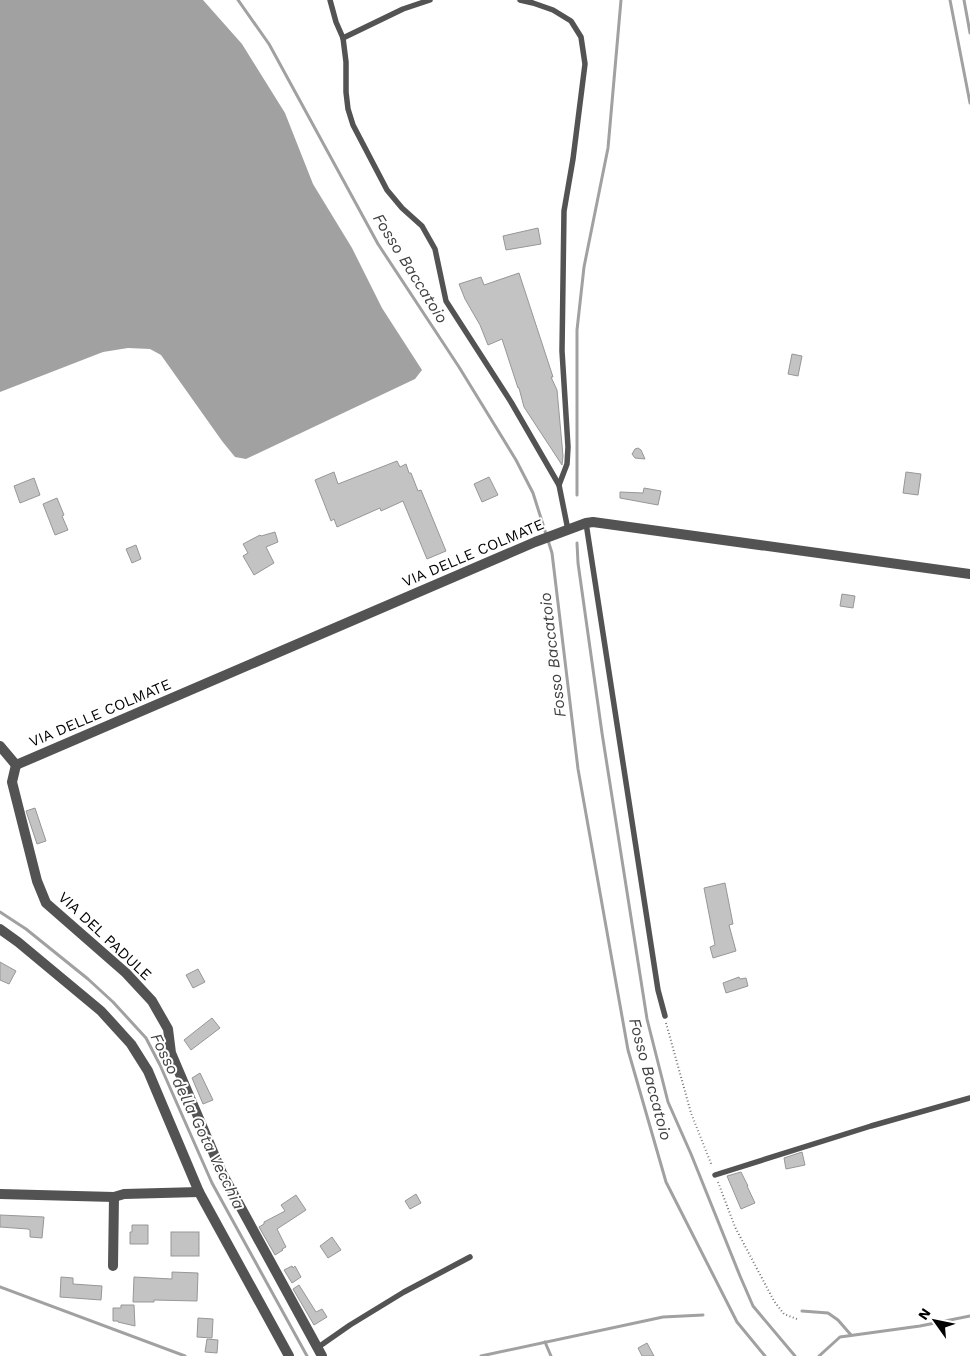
<svg xmlns="http://www.w3.org/2000/svg" width="970" height="1356" font-family="'Work Sans',sans-serif">
	<style>
		.water { fill: #a1a1a1 }
		.lines { fill: none; stroke-linecap: round; stroke-linejoin: round }
		.stream { stroke: #a1a1a1; stroke-width: 3 }
		.building { fill: #c3c3c3; stroke: #979797 }
		.path { stroke: #757575; stroke-width: 2; stroke-dasharray: 1 2.5; stroke-linecap: butt }
		.service { stroke: #535353; stroke-width: 5.5 }
		.minor { stroke: #535353; stroke-width: 10 }
		.labels { text-anchor: middle; stroke-width: 4; stroke-linejoin: round; paint-order: stroke }
		.street-label { font-size: 15px; fill: #000; stroke: #fff }
		.water-label { font-size: 16px; font-style: italic; fill: #424242; stroke: #fff }
	</style>
	<rect width="100%" height="100%" fill="#fff"/>
	<polygon class="water" points="0,0 203,0 242,44 285,113 313,184 352,248 382,308 422,370 415,379 246,459 235,457 222,441 161,355 150,349 128,348 103,352 0,392"/>
	<g class="lines">
		<g class="stream">
			<polyline points="238,0 269,44 378,244 459,367 516,460 533,493 552,553 578,769 628,1050 666,1182 737,1322 765,1356"/>
			<polyline points="950,0 970,103"/>
			<polyline points="964,0 970,33"/>
			<polyline points="577,495 577,330 584,267 608,148 621,0"/>
			<polyline points="577,543 578,563 602,733 647,1019 668,1102 691,1154 740,1276 753,1306 795,1356"/>
			<polyline points="0,912 26,929 88,979 113,1002 146,1038 160,1065 212,1183 307,1356"/>
			<polyline points="0,1287 185,1356"/>
			<polyline points="802,1311 828,1313 838,1320 851,1335"/>
			<polyline points="545,1342 551,1356"/>
			<polyline points="481,1356 663,1317 703,1315"/>
			<polyline points="819,1356 840,1337 920,1326 970,1316"/>
		</g>
	</g>
	<g class="building">
		<polygon points="538,228 541,244 506,250 503,236"/>
		<polygon points="519,273 553,377 551,377 557,390 563,456 562,465 524,407 519,388 518,388 502,339 488,345 480,325 465,299 459,284 481,277 484,285"/>
		<polygon points="792,354 802,356 798,376 788,374"/>
		<polygon points="635,449 638,448 641,450 645,459 635,458 632,454"/>
		<polygon points="397,461 400,467 406,464 409,473 411,473 418,491 421,490 446,551 427,559 403,501 381,511 380,508 337,527 334,519 331,521 315,480 334,472 338,484"/>
		<polygon points="906,472 921,474 918,495 903,493"/>
		<polygon points="489,477 498,495 482,502 474,484"/>
		<polygon points="34,478 40,495 20,503 14,486"/>
		<polygon points="644,488 661,491 658,505 620,498 620,492 643,493"/>
		<polygon points="57,498 64,515 62,516 68,530 55,535 43,504"/>
		<polygon points="275,532 278,542 266,547 274,563 254,575 243,556 248,553 243,544 260,535 261,536"/>
		<polygon points="136,545 141,559 132,563 126,549"/>
		<polygon points="842,594 855,596 853,608 840,606"/>
		<polygon points="35,808 46,841 37,844 26,811"/>
		<polygon points="725,883 733,924 729,925 736,951 713,958 710,947 715,945 704,888"/>
		<polygon points="0,962 16,971 9,984 0,980"/>
		<polygon points="198,969 205,982 193,988 186,975"/>
		<polygon points="739,977 740,979 746,978 748,986 726,993 723,983"/>
		<polygon points="212,1018 220,1028 191,1050 184,1040"/>
		<polygon points="200,1073 213,1100 203,1104 192,1078"/>
		<polygon points="802,1152 805,1165 786,1169 784,1158"/>
		<polygon points="741,1172 748,1186 747,1186 755,1203 741,1209 727,1176"/>
		<polygon points="416,1194 421,1203 410,1209 405,1201"/>
		<polygon points="296,1195 306,1210 277,1229 286,1247 282,1249 283,1250 275,1255 259,1227 264,1224 264,1222 285,1211 281,1205"/>
		<polygon points="0,1215 44,1217 42,1238 30,1237 30,1230 28,1229 0,1227"/>
		<polygon points="132,1225 148,1225 148,1244 130,1244 130,1232 132,1232"/>
		<rect x="171" y="1232" width="28" height="24"/>
		<polygon points="332,1237 341,1250 328,1258 320,1246"/>
		<polygon points="292,1266 293,1268 295,1266 301,1277 292,1283 284,1270"/>
		<polygon points="172,1272 198,1273 197,1301 154,1300 154,1302 133,1302 134,1277 172,1279"/>
		<polygon points="61,1277 73,1278 73,1284 102,1286 101,1300 60,1297"/>
		<polygon points="299,1285 316,1312 322,1309 327,1317 314,1325 293,1289"/>
		<polygon points="121,1305 134,1305 135,1326 118,1322 118,1321 113,1321 113,1308 121,1308"/>
		<polygon points="198,1318 213,1319 212,1338 197,1337"/>
		<polygon points="207,1339 218,1340 217,1353 205,1352"/>
		<polygon points="647,1343 654,1356 642,1356 638,1348"/>
	</g>
	<g class="lines">
		<g class="path">
			<polyline points="666,1023 691,1113 712,1166"/>
			<polyline points="718,1182 735,1227 774,1301 784,1314 797,1319"/>
		</g>
		<g class="service">
			<polyline points="330,0 336,22 343,38 346,62 346,92 348,109 353,125 387,190 402,208 422,226 435,249 446,301 511,402 559,485 568,530"/>
			<polyline points="520,0 533,3 553,10 571,21 581,37 585,64 573,159 564,211 562,351 568,447 567,464 559,485"/>
			<polyline points="343,38 403,9 430,0"/>
			<polyline points="586,523 658,990 665,1016"/>
			<polyline points="715,1175 871,1126 970,1098"/>
			<polyline points="317,1348 350,1325 404,1292 470,1257"/>
		</g>
		<g class="minor">
			<polyline points="0,746 16,765"/>
			<polyline points="16,765 535,542 586,523 593,522 970,574"/>
			<polyline points="16,765 12,782 37,881 46,903 126,973 152,1001 168,1029 171,1053 222,1173 322,1356"/>
			<polyline points="0,929 18,942 101,1011 131,1044 148,1071 199,1192 289,1356"/>
			<polyline points="0,1194 114,1197 124,1194 199,1192"/>
			<polyline points="113,1266 114,1197"/>
		</g>
	</g>
	<g class="labels">
		<g class="street-label">
			<text transform="translate(473 553) rotate(-23)" y="5">VIA DELLE COLMATE</text>
			<text transform="translate(100 713) rotate(-23)" y="5">VIA DELLE COLMATE</text>
			<text transform="translate(105 936) rotate(43)" y="5">VIA DEL PADULE</text>
		</g>
		<g class="water-label">
			<text transform="translate(411 268) rotate(58)" y="6">Fosso Baccatoio</text>
			<text transform="translate(552 655) rotate(-97)" y="6">Fosso Baccatoio</text>
			<text transform="translate(651 1079) rotate(75)" y="6">Fosso Baccatoio</text>
			<text transform="translate(198 1121) rotate(64)" y="6">Fosso della Gota Vecchia</text>
		</g>
	</g>
	<g transform="translate(935 1321) rotate(303)" stroke="#ffffff" stroke-width="4" paint-order="stroke">
	<path d="M0-4L9 19L0 12L-9 19Z" fill="#000000"/>
	<text y="-8" font-size="14" font-weight="bold" text-anchor="middle" fill="#000000">N</text>
	</g>
</svg>
